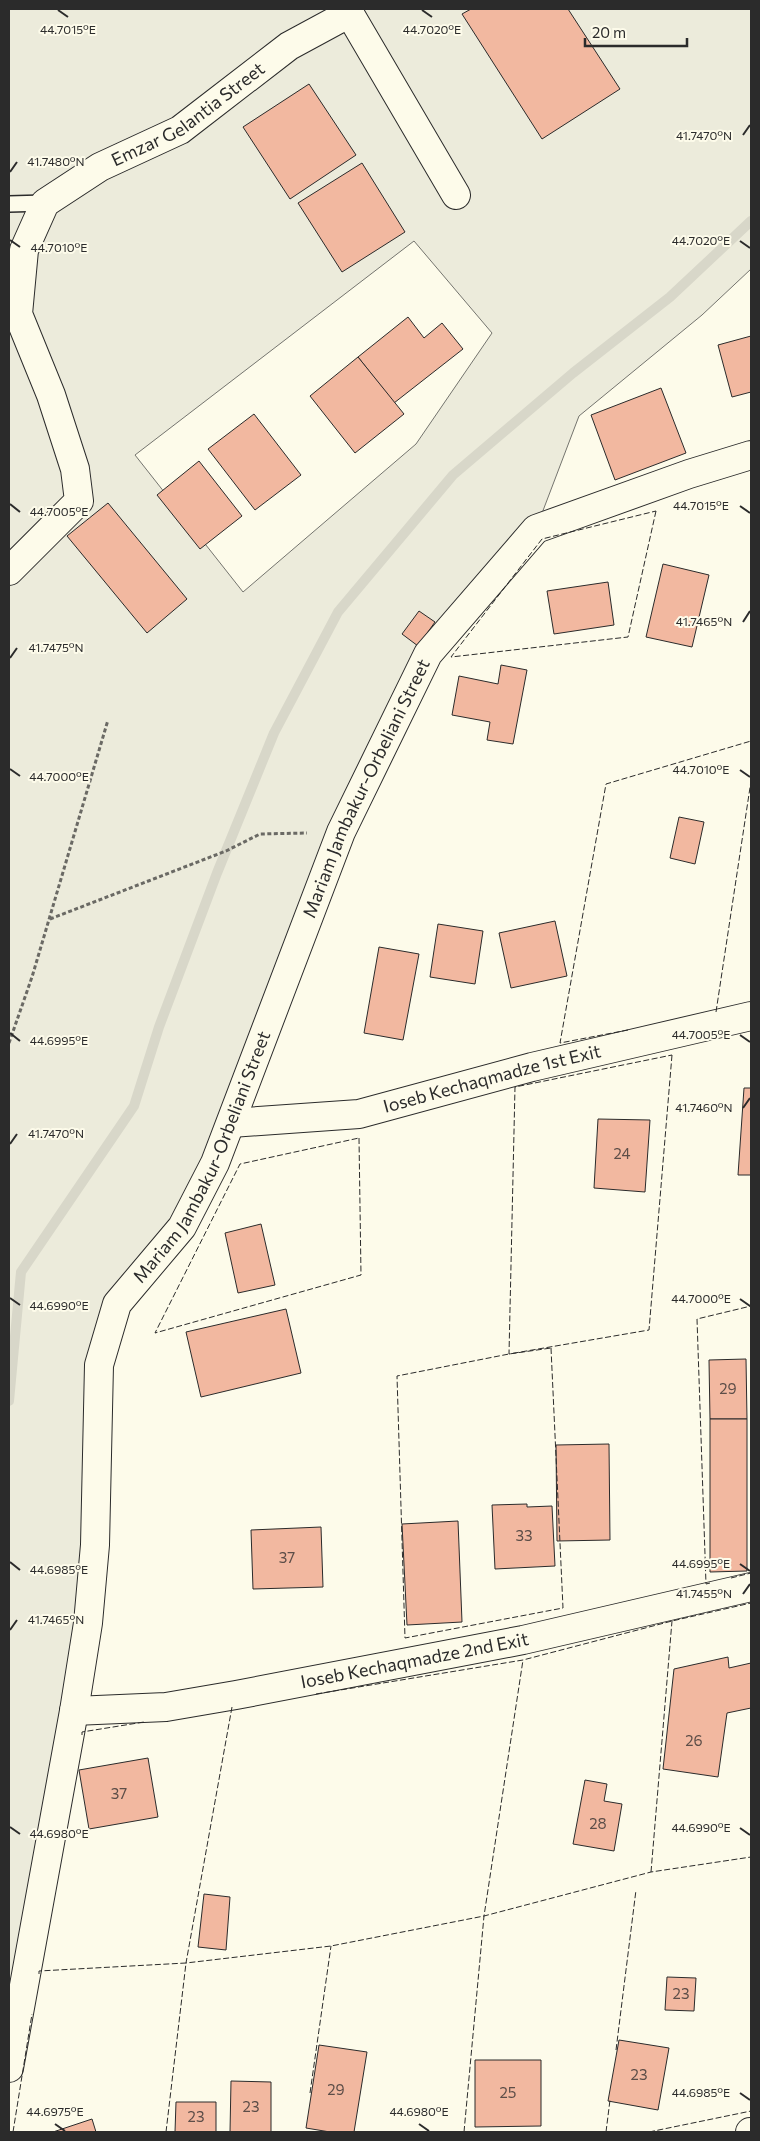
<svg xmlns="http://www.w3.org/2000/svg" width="760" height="2141" font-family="Commissioner,sans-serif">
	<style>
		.green { fill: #ecebdb; stroke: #74746e; fill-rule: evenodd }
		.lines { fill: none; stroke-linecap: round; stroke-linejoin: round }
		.stream { stroke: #d8d7c9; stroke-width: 10 }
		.building { fill: #f2b8a0; stroke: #2b2b2b }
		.service-casing { stroke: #2b2b2b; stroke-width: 18 }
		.minor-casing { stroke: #2b2b2b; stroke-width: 30 }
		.path { stroke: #6a6964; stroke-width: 3; stroke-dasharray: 4 2.5; stroke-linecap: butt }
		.service { stroke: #fdfbea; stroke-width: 15 }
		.minor { stroke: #fdfbea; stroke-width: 28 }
		.fence { stroke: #2b2b2b; stroke-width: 1; stroke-dasharray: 6 2.5; stroke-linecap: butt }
		.ticks { fill: none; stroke: #2b2b2b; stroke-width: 2 }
		.labels { text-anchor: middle; stroke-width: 4; stroke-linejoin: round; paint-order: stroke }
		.number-label { font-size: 15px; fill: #5d4e48 }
		.street-label { font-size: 18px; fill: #2b2b2b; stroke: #fdfbea }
		.ticks-label { font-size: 12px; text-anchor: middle; fill: #2b2b2b; stroke: #fdfbea; stroke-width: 4; stroke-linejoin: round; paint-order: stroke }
	</style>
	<rect width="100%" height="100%" fill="#fdfbea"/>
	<path class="green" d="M9,9H751V269L702,315L579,416L536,529L428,654L215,1163L117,1304L95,1545L9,2068ZM414,241L492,333L416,444L243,592L135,455Z"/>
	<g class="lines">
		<polyline class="stream" points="9,1401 21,1272 134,1106 159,1027 217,873 274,733 338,612 453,475 573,373 670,297 751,221"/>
	</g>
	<g class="building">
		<polygon points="471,9 568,9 620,89 542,139 462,14"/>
		<polygon points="309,84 356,155 290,199 243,127"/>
		<polygon points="362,163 405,232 342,272 298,203"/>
		<polygon points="408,317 424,338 442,323 463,349 394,403 358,357"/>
		<polygon points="751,336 751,392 732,397 718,345"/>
		<polygon points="358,357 404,414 355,453 310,396"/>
		<polygon points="661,388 686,453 615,480 591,415"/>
		<polygon points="254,414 301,475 255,510 208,449"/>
		<polygon points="199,461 242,516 200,549 157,495"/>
		<polygon points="108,503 187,599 147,633 67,536"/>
		<polygon points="663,564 709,575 692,647 646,637"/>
		<polygon points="608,582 614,625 554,634 547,591"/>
		<polygon points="419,611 435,622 418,646 402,634"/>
		<polygon points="501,665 527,670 513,744 487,740 490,722 452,715 459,676 498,684"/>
		<polygon points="679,817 704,822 695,864 670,858"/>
		<polygon points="555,921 567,976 511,988 499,933"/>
		<polygon points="438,924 483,931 475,984 430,977"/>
		<polygon points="379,947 419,954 403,1040 364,1033"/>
		<polygon points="744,1088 751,1088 751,1175 738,1175"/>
		<polygon points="598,1119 650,1120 645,1192 594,1188"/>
		<polygon points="261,1224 275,1285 238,1293 225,1233"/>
		<polygon points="286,1309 301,1373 201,1397 186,1332"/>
		<polygon points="746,1359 747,1419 710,1419 709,1360"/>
		<polygon points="710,1419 747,1419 747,1571 710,1572"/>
		<polygon points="609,1444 610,1540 557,1541 556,1445"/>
		<polygon points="527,1504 527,1507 552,1506 555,1566 495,1569 492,1505"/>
		<polygon points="458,1521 462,1622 407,1625 402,1524"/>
		<polygon points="321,1527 323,1587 253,1589 251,1530"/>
		<polygon points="728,1657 729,1668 751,1663 751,1708 727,1713 718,1777 663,1769 674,1669"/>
		<polygon points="148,1758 158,1817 89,1829 79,1770"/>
		<polygon points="585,1780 607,1784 604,1801 622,1804 614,1851 573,1844"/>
		<polygon points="204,1894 230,1897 226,1950 198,1947"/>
		<polygon points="667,1977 696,1978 694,2011 665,2010"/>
		<polygon points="619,2040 669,2048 658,2110 608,2101"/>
		<polygon points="319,2045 367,2052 354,2132 330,2132 306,2128"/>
		<polygon points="475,2060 541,2060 541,2126 475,2127"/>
		<polygon points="231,2081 271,2082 271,2132 230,2132"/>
		<polygon points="176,2102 216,2102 216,2132 175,2132"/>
		<polygon points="92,2119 96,2132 53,2132"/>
	</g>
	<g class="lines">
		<defs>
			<polyline id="service" points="9,204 45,203"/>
			<g id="minor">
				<polyline points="347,9 456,195"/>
				<path id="s1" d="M9,571L79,501L75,469L51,395L18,314L24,250L45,203L100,167L180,130L289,46L350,13"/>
				<path id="s2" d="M231,1123L359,1114L532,1067L751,1016"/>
				<path id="s3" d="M74,1711L166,1707L236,1695L523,1640L751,1587"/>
				<path id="s4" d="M9,2068L74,1711L88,1623L95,1545L99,1365L117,1304L182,1227L215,1163L341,832L428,654L536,529L689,474L751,455"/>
				<polyline points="750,2132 751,2132"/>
			</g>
		</defs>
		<use href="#service" class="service-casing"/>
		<use href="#minor" class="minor-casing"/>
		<g class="path">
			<polyline points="50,919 226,851 260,834 307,833"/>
			<polyline points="9,1043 32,977 108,720"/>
		</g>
		<use href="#service" class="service"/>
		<use href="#minor" class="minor"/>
		<g class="fence">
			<polygon points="656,511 628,637 451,657 542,539"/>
			<polyline points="716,1012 751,781"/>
			<polyline points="628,1030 560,1043 606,784 751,741"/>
			<polygon points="672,1055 649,1330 509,1354 515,1087"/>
			<polygon points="359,1138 361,1275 155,1333 240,1164"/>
			<polygon points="551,1348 563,1608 405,1638 397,1376 509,1354"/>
			<polyline points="731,1578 751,1573"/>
			<polyline points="710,1583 706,1584 697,1319 751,1306"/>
			<polyline points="316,1694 523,1660 672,1621 751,1603"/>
			<polyline points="232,1707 186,1963 331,1946 484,1916 651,1872 751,1857"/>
			<polyline points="82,1735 82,1732 144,1722"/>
			<polyline points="651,1872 672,1621"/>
			<polyline points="39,1974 39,1971 186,1963 166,2132"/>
			<polyline points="616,2050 636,1890"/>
			<polyline points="310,2093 331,1946"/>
			<polyline points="13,2132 32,2014"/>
			<polyline points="464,2132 484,1916 523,1660"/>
			<polyline points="606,2132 610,2100"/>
			<polyline points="649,2132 751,2111"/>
		</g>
	</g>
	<path class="ticks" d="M58,10L68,17M422,10L432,17M743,135L750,125M10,172L17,162M10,240L20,247M740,241L750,248M10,504L20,512M740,506L750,513M743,622L750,611M10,658L17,648M10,769L20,776M740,770L750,777M10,1033L20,1041M740,1035L750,1042M743,1108L750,1098M10,1144L17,1134M10,1298L20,1305M740,1299L750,1306M10,1562L20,1570M740,1564L750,1571M743,1594L750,1584M10,1630L17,1620M10,1827L20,1834M740,1828L750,1835M740,2093L750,2100M55,2124L65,2131M419,2124L429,2131"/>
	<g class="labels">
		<g class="number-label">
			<text x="622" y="1159">24</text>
			<text x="728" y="1394">29</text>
			<text x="524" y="1541">33</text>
			<text x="287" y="1563">37</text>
			<text x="694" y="1746">26</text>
			<text x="119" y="1799">37</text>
			<text x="598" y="1829">28</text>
			<text x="681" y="1999">23</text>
			<text x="639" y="2080">23</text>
			<text x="336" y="2095">29</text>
			<text x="508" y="2098">25</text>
			<text x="251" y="2112">23</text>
			<text x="196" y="2122">23</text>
		</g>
		<g class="street-label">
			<text dy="6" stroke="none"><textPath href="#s1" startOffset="581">Emzar Gelantia Street</textPath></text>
			<text dy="6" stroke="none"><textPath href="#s4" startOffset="1351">Mariam Jambakur-Orbeliani Street</textPath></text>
			<text dy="6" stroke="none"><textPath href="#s2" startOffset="266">Ioseb Kechaqmadze 1st Exit</textPath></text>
			<text dy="6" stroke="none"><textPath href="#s4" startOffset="946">Mariam Jambakur-Orbeliani Street</textPath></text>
			<text dy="6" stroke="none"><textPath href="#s3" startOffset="345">Ioseb Kechaqmadze 2nd Exit</textPath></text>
		</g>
	</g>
	<g class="ticks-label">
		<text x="68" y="34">44.7015°E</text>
		<text x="432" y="34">44.7020°E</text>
		<text x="704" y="140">41.7470°N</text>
		<text x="56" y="166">41.7480°N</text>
		<text x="701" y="245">44.7020°E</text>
		<text x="59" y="252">44.7010°E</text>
		<text x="701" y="510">44.7015°E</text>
		<text x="59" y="516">44.7005°E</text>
		<text x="704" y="626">41.7465°N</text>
		<text x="56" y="652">41.7475°N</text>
		<text x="701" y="774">44.7010°E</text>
		<text x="59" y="781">44.7000°E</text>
		<text x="701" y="1039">44.7005°E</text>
		<text x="59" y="1045">44.6995°E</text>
		<text x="704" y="1112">41.7460°N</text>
		<text x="56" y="1138">41.7470°N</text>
		<text x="701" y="1303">44.7000°E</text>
		<text x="59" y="1310">44.6990°E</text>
		<text x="701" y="1568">44.6995°E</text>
		<text x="59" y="1574">44.6985°E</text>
		<text x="704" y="1598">41.7455°N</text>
		<text x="56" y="1624">41.7465°N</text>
		<text x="701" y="1832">44.6990°E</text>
		<text x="59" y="1838">44.6980°E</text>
		<text x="701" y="2097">44.6985°E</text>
		<text x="55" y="2116">44.6975°E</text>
		<text x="419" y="2116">44.6980°E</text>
	</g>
	<rect width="760" height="2141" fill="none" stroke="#2b2b2b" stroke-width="20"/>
	<path d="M585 38v8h102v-8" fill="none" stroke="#2b2b2b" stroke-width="2.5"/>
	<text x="592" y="38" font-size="15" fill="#2b2b2b" stroke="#fdfbea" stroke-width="4" paint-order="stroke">20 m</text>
</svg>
